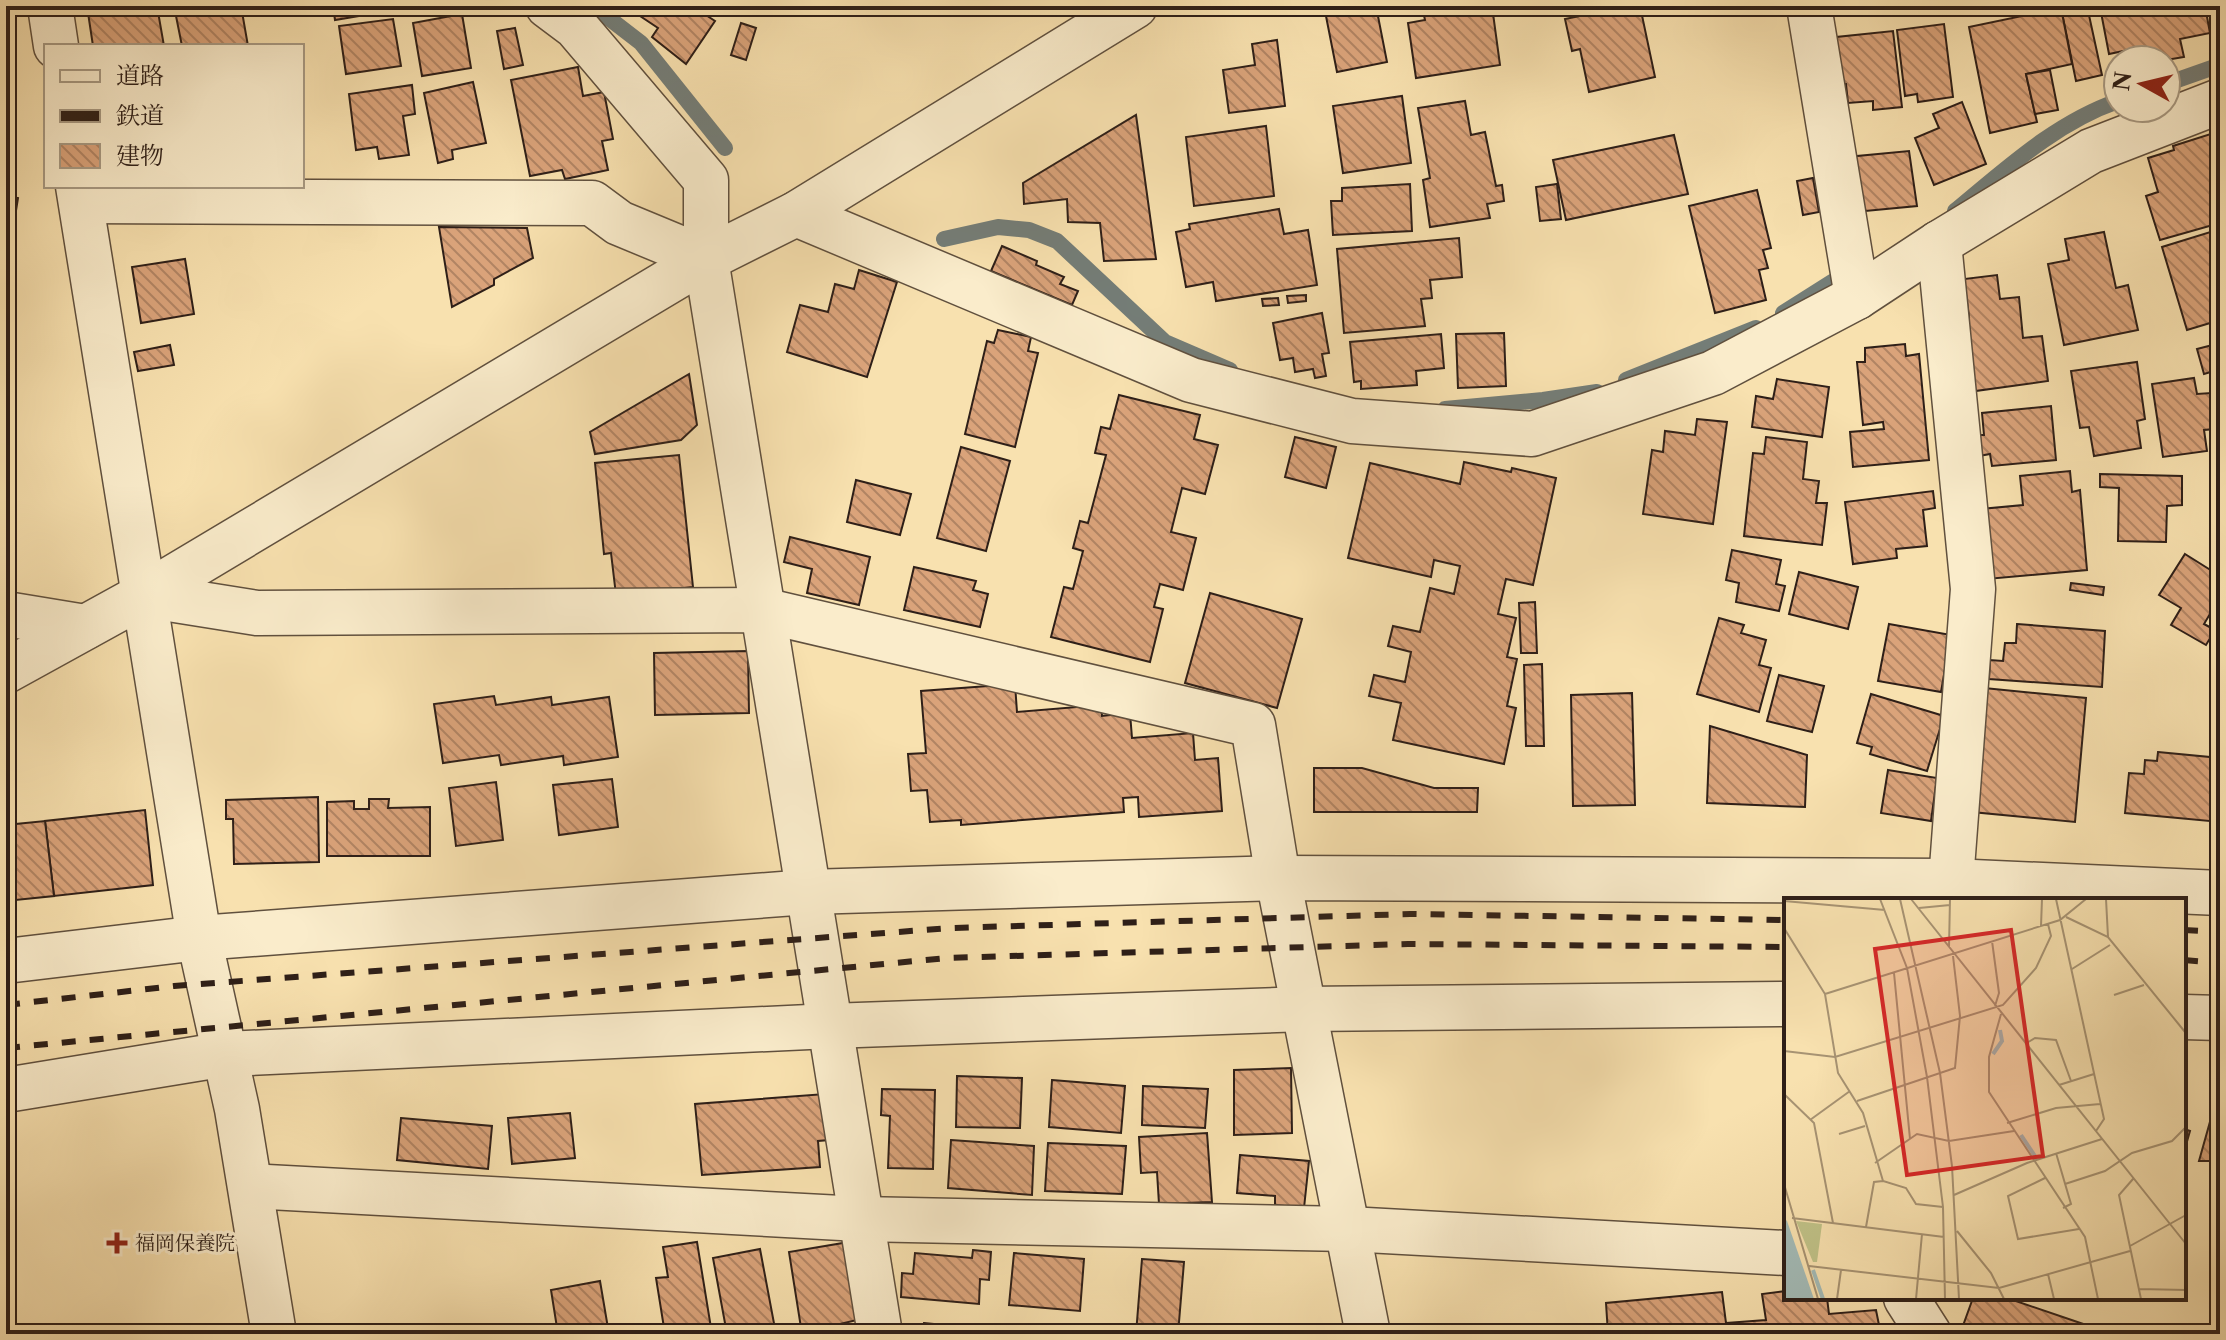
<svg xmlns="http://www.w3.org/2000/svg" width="2226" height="1340" font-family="'Libre Caslon Text','Noto Serif JP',serif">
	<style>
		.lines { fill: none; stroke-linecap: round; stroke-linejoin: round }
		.stream { stroke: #747d77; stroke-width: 16 }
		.building { fill: url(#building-back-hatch); stroke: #2e1f18; stroke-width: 2 }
		.minor-casing { stroke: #60503e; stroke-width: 47 }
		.tertiary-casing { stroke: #60503e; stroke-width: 47 }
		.minor { stroke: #faeccb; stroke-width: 44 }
		.tertiary { stroke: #faeccb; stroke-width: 44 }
		.rail { stroke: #2e1f18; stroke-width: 6; stroke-dasharray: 14 14; stroke-linecap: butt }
		.poi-dot { fill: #8f2418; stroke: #faeccb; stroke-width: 3 }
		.labels { text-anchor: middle; stroke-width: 6; stroke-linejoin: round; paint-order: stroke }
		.poi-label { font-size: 20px; fill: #2e1f18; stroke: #faeccb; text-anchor: start }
		.inset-river { fill: none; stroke: #a3bbb7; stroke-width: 4 }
		.inset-road { fill: none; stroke: #a79373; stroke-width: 2 }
		.view { fill: #d62828; fill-opacity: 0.15; stroke: #d62828; stroke-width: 4 }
		.inset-edge { fill: none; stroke: #2e1f18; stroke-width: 4 }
	</style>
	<defs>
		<pattern id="building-back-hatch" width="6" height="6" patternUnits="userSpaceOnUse" patternTransform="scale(2)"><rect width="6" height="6" fill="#daa37a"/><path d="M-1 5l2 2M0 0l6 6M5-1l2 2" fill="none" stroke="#b18463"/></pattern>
	</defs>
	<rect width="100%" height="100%" fill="#f8e1af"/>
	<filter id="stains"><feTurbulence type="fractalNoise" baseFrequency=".0025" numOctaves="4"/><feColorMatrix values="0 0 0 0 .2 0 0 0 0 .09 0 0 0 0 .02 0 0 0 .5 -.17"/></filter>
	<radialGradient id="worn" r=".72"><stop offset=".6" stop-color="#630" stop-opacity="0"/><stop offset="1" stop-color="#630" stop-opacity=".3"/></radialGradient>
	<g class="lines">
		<g class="stream">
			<polyline points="593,6 641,43 725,148"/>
			<polyline points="2166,84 2220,65"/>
			<path d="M1955,211C2006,169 2055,123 2118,101"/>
			<polyline points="944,239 998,227 1029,230 1057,241 1165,342 1230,370"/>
			<polyline points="1783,313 1832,282 1849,274"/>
			<polyline points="1626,380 1756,328"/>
			<polyline points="1445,409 1543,400 1597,392"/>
		</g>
	</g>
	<g class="building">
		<polygon points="87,6 157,6 164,46 93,46"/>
		<polygon points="174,6 241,6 248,46 182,46"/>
		<polygon points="333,6 389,6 389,11 335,20"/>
		<polygon points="625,6 692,6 715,21 686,64 652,37 658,28"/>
		<polygon points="1324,6 1376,6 1387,62 1337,72"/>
		<polygon points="1422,6 1492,6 1500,65 1416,78 1408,23 1425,20"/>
		<polygon points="1629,6 1640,6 1655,77 1589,92 1580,49 1572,51 1565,19"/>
		<polygon points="2070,6 2087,6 2102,75 2076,81 2061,8"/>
		<polygon points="2107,6 2205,6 2210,33 2180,39 2184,57 2166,60 2136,60 2133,49 2109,54 2100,7"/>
		<polygon points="2061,8 2072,64 2026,74 2037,122 1990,133 1969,27"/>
		<polygon points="462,14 471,68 422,76 413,23"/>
		<polygon points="393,19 401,66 346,74 339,26"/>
		<polygon points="741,23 756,28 746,60 731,55"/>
		<polygon points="1944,24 1953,97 1918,102 1917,94 1905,96 1897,30"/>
		<polygon points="515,28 523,65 504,69 497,31"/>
		<polygon points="1893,31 1902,107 1873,110 1873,101 1848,103 1846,84 1832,85 1827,38"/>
		<polygon points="1277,40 1285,106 1229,113 1223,70 1255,65 1252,44"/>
		<polygon points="578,67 583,96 604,92 613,139 602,141 608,170 565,179 562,170 530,176 511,80"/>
		<polygon points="2050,70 2058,110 2035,114 2026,74"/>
		<polygon points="473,82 486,143 452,150 453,159 438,163 424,93"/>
		<polygon points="412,85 415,114 403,116 409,155 379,159 377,147 356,150 349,94"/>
		<polygon points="1402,96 1411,163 1343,173 1333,106"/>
		<polygon points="1465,101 1471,135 1485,132 1496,186 1502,185 1504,201 1487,204 1490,218 1430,227 1423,180 1430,178 1418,108"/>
		<polygon points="1962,102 1986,164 1934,185 1915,138 1939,128 1933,114"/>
		<polygon points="1136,115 1156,259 1104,261 1100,223 1068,222 1067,199 1024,204 1023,183"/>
		<polygon points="1266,126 1274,196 1194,206 1186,137"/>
		<polygon points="2220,131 2220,223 2160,240 2146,196 2158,192 2148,158 2174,150 2173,146"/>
		<polygon points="1674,135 1688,194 1566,220 1553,160"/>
		<polygon points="1909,151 1917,206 1855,212 1847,157"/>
		<polygon points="1813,178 1819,212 1803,215 1797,181"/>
		<polygon points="1410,184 1412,231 1333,235 1331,201 1342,201 1342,188"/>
		<polygon points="1557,184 1561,219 1540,221 1536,187"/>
		<polygon points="1757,190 1771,248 1763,250 1768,268 1759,270 1766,300 1715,313 1689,206"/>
		<polygon points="6,196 18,198 6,273"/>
		<polygon points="1279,209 1284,234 1308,230 1317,285 1216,301 1213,282 1186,287 1176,232 1190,229 1189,224"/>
		<polygon points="439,227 527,228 533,258 494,279 494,285 452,307"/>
		<polygon points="2220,229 2220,294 2213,296 2220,320 2187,330 2162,247"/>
		<polygon points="2104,232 2116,288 2128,285 2138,330 2064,345 2048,264 2069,260 2065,239"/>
		<polygon points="1459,238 1462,277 1430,280 1432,298 1421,299 1425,326 1344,333 1337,249"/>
		<polygon points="1002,246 1037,261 1036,265 1064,277 1060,284 1078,291 1072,305 991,271"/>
		<polygon points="185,259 194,314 141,323 132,267"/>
		<polygon points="859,270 897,282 867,377 787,352 800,305 828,312 835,284 854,289"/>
		<polygon points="1997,275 2000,299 2019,297 2023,338 2042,336 2048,381 1968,392 1959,318 1969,317 1964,279"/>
		<polygon points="1306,295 1306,301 1288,303 1287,296"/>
		<polygon points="1278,298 1279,305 1263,306 1262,299"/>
		<polygon points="1322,313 1329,353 1322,354 1326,376 1315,378 1313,369 1295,372 1293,358 1280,360 1273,323"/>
		<polygon points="998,330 1031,337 1028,351 1038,353 1015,447 965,434 987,341 994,343"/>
		<polygon points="1504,333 1506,386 1458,388 1456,334"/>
		<polygon points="1441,334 1444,368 1416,371 1417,385 1361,389 1361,381 1354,382 1350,342"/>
		<polygon points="2220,343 2220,394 2214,371 2204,374 2197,349"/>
		<polygon points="1905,344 1906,356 1919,354 1929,460 1853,467 1850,432 1884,429 1883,422 1863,425 1857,362 1865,362 1865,348"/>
		<polygon points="170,345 174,365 138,371 134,352"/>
		<polygon points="2137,362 2145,419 2137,421 2141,448 2094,456 2089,427 2080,428 2071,371"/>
		<polygon points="689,374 697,425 681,440 595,454 590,432"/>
		<polygon points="2194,378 2197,394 2211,393 2215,429 2204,430 2207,451 2163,457 2152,384"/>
		<polygon points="1777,379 1829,387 1822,437 1752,427 1756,396 1773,399"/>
		<polygon points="1119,395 1200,415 1194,439 1218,445 1205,494 1182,488 1171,532 1196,538 1183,590 1160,584 1154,607 1163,609 1150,662 1051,637 1064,587 1073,589 1083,551 1073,548 1080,521 1088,523 1106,455 1095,453 1101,427 1110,429"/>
		<polygon points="2051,406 2056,460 1992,466 1990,454 1979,456 1977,435 1984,435 1982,413"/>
		<polygon points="1697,419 1727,422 1713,524 1643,514 1652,450 1663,452 1665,431 1695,435"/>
		<polygon points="1295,437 1336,447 1326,488 1285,477"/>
		<polygon points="1766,437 1807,442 1803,479 1819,481 1816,503 1827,503 1822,545 1744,536 1753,453 1764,454"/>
		<polygon points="961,447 1010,461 986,551 937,538"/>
		<polygon points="679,455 693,587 616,595 611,553 604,554 595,463"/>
		<polygon points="1464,462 1511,472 1512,468 1556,478 1533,585 1506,579 1498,614 1516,618 1507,657 1517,659 1507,706 1516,708 1504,764 1393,740 1401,703 1369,696 1374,675 1405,682 1411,652 1388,646 1393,626 1420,632 1430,588 1454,594 1460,566 1434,560 1431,577 1348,558 1370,463 1460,484"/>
		<polygon points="2070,471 2072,492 2080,490 2087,570 1987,579 1981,509 2023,505 2020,476"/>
		<polygon points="2100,474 2182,476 2182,505 2167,506 2166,542 2118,541 2119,488 2100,487"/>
		<polygon points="856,480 911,494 900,535 847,522"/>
		<polygon points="1933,491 1935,508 1923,510 1927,546 1896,549 1897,558 1853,564 1845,502"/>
		<polygon points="790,537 870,557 859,605 807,593 812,569 784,562"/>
		<polygon points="1732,550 1781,560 1776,584 1785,586 1779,611 1736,602 1739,583 1726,580"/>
		<polygon points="2185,554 2220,576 2220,597 2204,624 2215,630 2206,645 2171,625 2181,608 2159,595"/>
		<polygon points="914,567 976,581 973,590 988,594 980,627 904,610"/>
		<polygon points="1799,572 1858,587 1848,629 1789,614"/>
		<polygon points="2071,583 2104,587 2103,595 2070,590"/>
		<polygon points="1210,593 1302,619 1277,708 1185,683"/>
		<polygon points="1535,602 1537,653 1521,653 1519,603"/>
		<polygon points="1719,618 1744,625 1741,633 1766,640 1759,665 1771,668 1759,712 1697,694"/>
		<polygon points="1889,624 1951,635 1941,692 1878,681"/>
		<polygon points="2017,624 2105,631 2102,687 1989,679 1990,660 2003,661 2005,643 2016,643"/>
		<polygon points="748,651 749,713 655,715 654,653"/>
		<polygon points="1542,664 1544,746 1526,746 1524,665"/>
		<polygon points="1779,675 1824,686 1812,732 1767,721"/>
		<polygon points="1015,684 1017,712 1101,705 1102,716 1130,713 1132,738 1193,733 1195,760 1218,758 1222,811 1139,817 1138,797 1123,798 1124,812 961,825 961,820 930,822 927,790 911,791 908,754 926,753 921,691"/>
		<polygon points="1984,688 2086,698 2075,822 1972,812"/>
		<polygon points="1632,693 1635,805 1573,806 1571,695"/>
		<polygon points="1871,694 1944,716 1927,771 1870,754 1872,747 1857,743"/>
		<polygon points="494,696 496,705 551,697 552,705 609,697 618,757 564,765 563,756 501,765 499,755 443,763 434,704"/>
		<polygon points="1710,726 1807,755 1805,807 1707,803"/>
		<polygon points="2158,752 2220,758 2220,822 2125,813 2129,773 2144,774 2145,760 2157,761"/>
		<polygon points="1314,768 1362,768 1434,788 1478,788 1477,812 1314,812"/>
		<polygon points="1888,770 1937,778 1931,821 1881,813"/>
		<polygon points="612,779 618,827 559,835 553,785"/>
		<polygon points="496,782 503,840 456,846 449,788"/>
		<polygon points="318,797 319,862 234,864 233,819 226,819 226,800"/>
		<polygon points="369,799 389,799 388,808 430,807 430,856 327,856 327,802 354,801 354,809 369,809"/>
		<polygon points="145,810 153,885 54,896 45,821"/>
		<polygon points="45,821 54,896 6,901 6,825"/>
		<polygon points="1291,1068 1292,1133 1234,1135 1234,1070"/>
		<polygon points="957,1076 1022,1078 1020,1128 956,1127"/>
		<polygon points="1052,1080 1125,1086 1121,1133 1049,1127"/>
		<polygon points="1143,1086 1208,1089 1205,1128 1142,1125"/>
		<polygon points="2220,1086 2220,1161 2199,1161"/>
		<polygon points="882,1089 935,1090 933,1169 888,1168 890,1116 881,1115"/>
		<polygon points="825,1094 829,1140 818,1141 820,1167 702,1175 695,1104"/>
		<polygon points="570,1113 575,1158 512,1164 508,1118"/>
		<polygon points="401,1118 492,1126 488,1169 397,1160"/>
		<polygon points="2184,1129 2190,1131 2184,1152"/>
		<polygon points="1207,1133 1212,1202 1159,1204 1157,1172 1141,1173 1139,1137"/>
		<polygon points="951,1140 1034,1146 1032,1195 948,1188"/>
		<polygon points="1048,1143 1126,1146 1122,1194 1045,1191"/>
		<polygon points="1240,1155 1309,1161 1304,1208 1275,1205 1275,1196 1237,1193"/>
		<polygon points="697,1242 712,1334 665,1334 656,1278 668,1277 663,1247"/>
		<polygon points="849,1242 857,1320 840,1324 861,1327 861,1334 802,1334 789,1252"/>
		<polygon points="760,1249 776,1334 727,1334 713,1258"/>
		<polygon points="973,1250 991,1252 989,1280 980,1279 979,1304 901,1297 902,1273 913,1274 915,1253 972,1258"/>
		<polygon points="1014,1253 1084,1259 1080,1311 1009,1305"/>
		<polygon points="1142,1259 1184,1262 1178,1334 1136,1334"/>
		<polygon points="600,1281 609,1334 558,1334 551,1290"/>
		<polygon points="1786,1291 1786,1298 1827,1298 1829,1314 1876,1310 1880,1330 1883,1334 1608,1334 1606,1303 1722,1292 1726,1323 1766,1320 1762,1294"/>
		<polygon points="1973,1298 2007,1298 2095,1328 2093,1334 1960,1334"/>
		<polygon points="924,1323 993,1330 993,1334 923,1334"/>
		<polygon points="1019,1330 1066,1334 1019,1334"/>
	</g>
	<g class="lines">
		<defs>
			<g id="minor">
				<polyline points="50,6 56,46"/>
				<polyline points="548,6 576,27 706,180 706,259 880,1334"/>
				<polyline points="1809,6 1857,297"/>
				<polyline points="78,186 199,938 237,1109 274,1334"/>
				<polyline points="81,201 592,203 619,223 706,259"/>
				<polyline points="796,214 1191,380 1352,421 1532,434 1713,373 1857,297 1939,243 2091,151 2220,101"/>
				<polyline points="1939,243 1973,589 1951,881 1943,900"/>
				<polyline points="144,595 257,613 762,610 1253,725 1278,878 1368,1334"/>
				<polyline points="6,614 85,627"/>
				<polyline points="251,1186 860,1219 1348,1229 1786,1253"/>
				<polyline points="1906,1298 1929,1334"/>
			</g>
			<g id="tertiary">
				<polyline points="6,671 144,595 706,259 796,214 1135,6"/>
				<polyline points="6,961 199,938 808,892 1278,878 1951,881 2220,893"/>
				<polyline points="2184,1017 2220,1018"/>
				<polyline points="6,1090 226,1054 830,1026 1304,1009 1786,1004"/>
			</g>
		</defs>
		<use href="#minor" class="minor-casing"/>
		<use href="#tertiary" class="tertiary-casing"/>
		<use href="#minor" class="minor"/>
		<use href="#tertiary" class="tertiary"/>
		<g class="rail">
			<polyline points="2184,930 2220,932"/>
			<polyline points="2184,960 2220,963"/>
			<polyline points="6,1005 174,986 951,928 1410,914 1786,920"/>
			<polyline points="6,1048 947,958 1408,944 1786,947"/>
		</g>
	</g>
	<path class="poi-dot" d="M113 1231h8v8h8v8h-8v8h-8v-8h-8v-8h8z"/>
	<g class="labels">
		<g class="poi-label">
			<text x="135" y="1250">福岡保養院</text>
		</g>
	</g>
	<g transform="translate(1784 898)">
		<rect width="402" height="402" fill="#f8e1af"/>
		<path d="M12,323L38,326L33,364H29Z" fill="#c0c288"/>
		<path d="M0,320L3,323L30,401H0Z" fill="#a3bbb7"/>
		<path class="inset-river" d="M209,156L218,143L216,132M237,237L253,261M29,372L39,401"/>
		<path class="inset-road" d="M96,1L123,70L143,179L159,309L161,401M116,1L156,175L168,268L175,401M127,1L402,346M272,1L320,221L312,233M322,1L324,39M0,3L101,12M135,10L166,7M282,19L324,39L401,134M257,28L258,1M0,30L41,96L54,175L79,215L99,283L122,290L132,306L159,309M208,43L215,95L211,108M165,49L166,1M288,71L326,47M110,75L126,241M41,96L276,22L302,1M330,97L360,87M217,116L205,159V194L301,339L314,401M241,146L251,140L272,142L287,183M0,153L51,159L219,107L252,70L267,38L264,26M275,187L310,176M0,196L30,225L49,325M73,203L171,170L176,118L169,58M26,222L66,193M223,225L272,210L316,206M55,236L81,228M272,255L287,306L279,310M91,265L133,236L165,243L230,233M261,280L224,298L234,341L295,331M349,281L335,297L357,401M0,286L34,401M281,286L321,273L348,255L388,243L402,229M170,297L243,265L318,241M8,320L160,339M82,329L90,284L99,283M173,333L207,375L220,401M346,348L402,317M25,368L215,390L346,353M264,376L270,401M355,391L402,392M53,401L57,372M132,401L138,336"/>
		<path class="view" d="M227,32L259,258L123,277L91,51Z"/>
		<rect width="402" height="402" class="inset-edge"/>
	</g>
	<rect width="2226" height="1340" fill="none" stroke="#f8e1af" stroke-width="32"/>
	<rect x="8" y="8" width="2210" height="1324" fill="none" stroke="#2e1f18" stroke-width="4"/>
	<rect x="16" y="16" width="2194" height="1308" fill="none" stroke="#2e1f18" stroke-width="2"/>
	<rect x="44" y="44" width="260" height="144" fill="#faeccb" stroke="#a89a83" stroke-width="2"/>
	<rect x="60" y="70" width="40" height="12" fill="#faeccb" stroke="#a89a83" stroke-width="2"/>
	<text x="116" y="84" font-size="24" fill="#2e1f18">道路</text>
	<rect x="60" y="110" width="40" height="12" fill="#2e1f18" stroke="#a89a83" stroke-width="2"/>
	<text x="116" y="124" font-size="24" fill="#2e1f18">鉄道</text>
	<rect x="60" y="144" width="40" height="24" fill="url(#building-back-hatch)" stroke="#a89a83" stroke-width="2"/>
	<text x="116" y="164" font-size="24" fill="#2e1f18">建物</text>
	<g transform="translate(2142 84) rotate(278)"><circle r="38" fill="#faeccb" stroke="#a89a83" stroke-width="2"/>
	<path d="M0-6L14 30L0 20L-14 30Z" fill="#8f2418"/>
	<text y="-12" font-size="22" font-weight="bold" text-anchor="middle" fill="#2e1f18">N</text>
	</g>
	<rect width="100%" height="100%" filter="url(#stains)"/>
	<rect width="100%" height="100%" fill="url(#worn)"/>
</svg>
